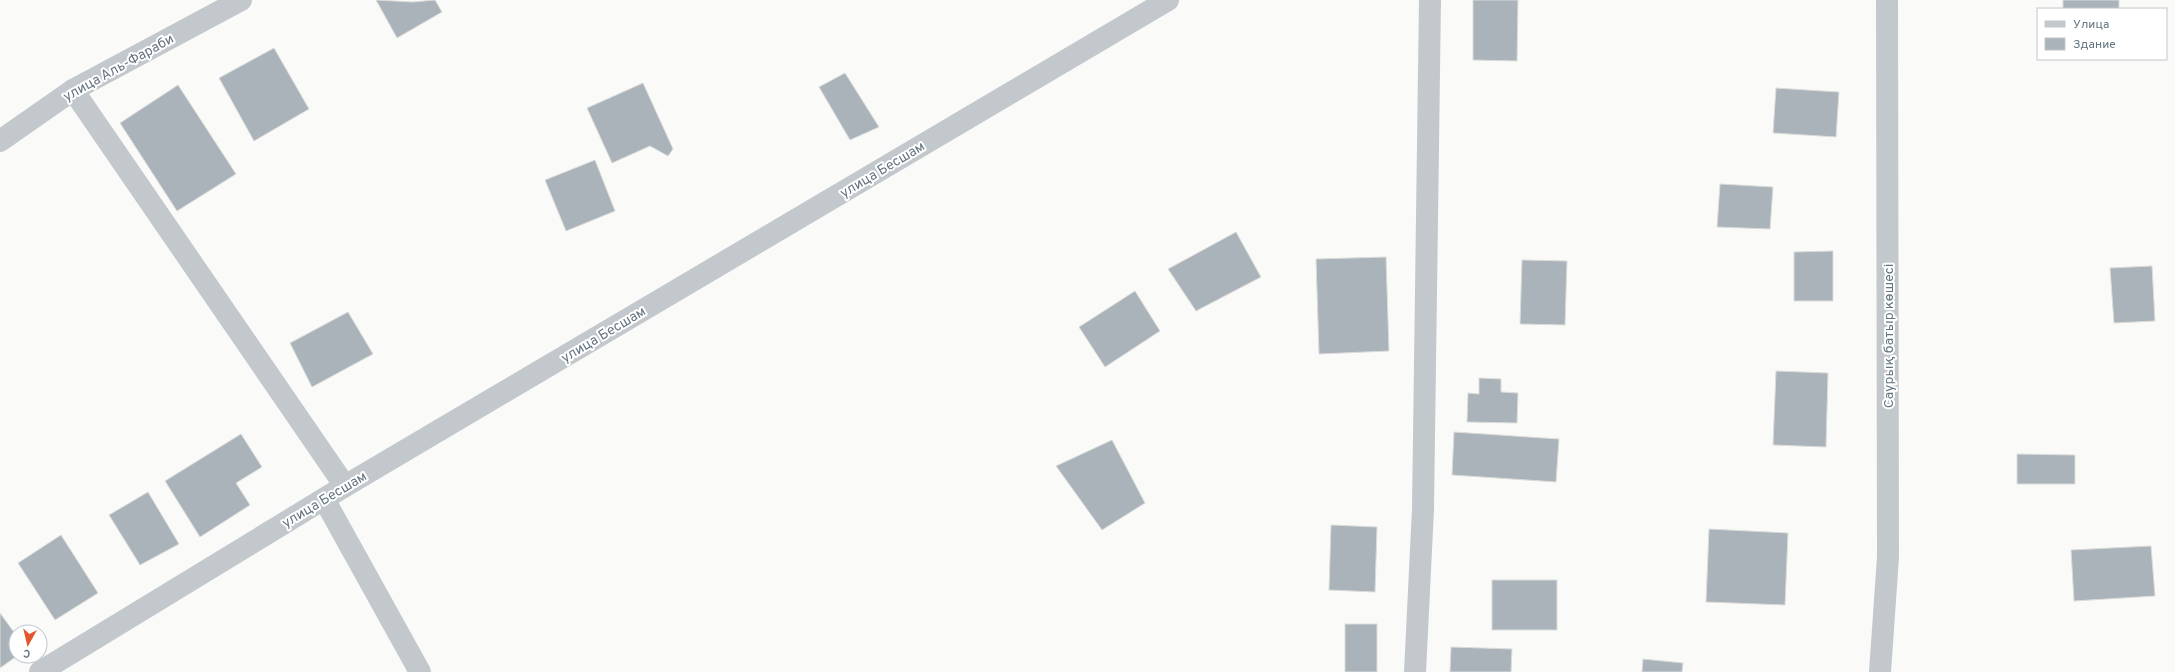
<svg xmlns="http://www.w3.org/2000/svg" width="2175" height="672" font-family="Overpass,sans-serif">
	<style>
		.building { fill: #aab3b9; stroke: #dcdcda }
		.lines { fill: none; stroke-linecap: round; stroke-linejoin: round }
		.minor { stroke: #c3c8cc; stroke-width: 22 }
		.labels { text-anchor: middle; stroke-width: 4; stroke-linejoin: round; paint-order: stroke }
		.street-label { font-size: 14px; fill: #657683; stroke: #fff }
	</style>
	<rect width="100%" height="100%" fill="#fafaf8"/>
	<g class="building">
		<polygon points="376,0 413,2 435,0 442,12 397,38"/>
		<polygon points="1473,0 1518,0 1517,61 1473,60"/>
		<rect x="2063" y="0" width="56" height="9"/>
		<polygon points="274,48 309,109 254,141 219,78"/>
		<polygon points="845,73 879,127 850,140 819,87"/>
		<polygon points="643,83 673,149 668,156 650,146 612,163 587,108"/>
		<polygon points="178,85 236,174 177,211 120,123"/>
		<polygon points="1776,88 1839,92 1836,137 1773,133"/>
		<polygon points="595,160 615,211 566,231 545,180"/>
		<polygon points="1720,184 1773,187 1770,229 1717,227"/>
		<polygon points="1236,232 1261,277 1196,311 1168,269"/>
		<polygon points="1833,251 1833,301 1794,301 1794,252"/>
		<polygon points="1386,257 1389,351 1319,354 1316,259"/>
		<polygon points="1522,260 1567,261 1565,325 1520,324"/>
		<polygon points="2152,266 2155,321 2114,323 2110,268"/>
		<polygon points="1135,291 1160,331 1105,367 1079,327"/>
		<polygon points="348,312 373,354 312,387 290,343"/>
		<polygon points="1776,371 1828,373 1826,447 1773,445"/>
		<polygon points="1479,378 1501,379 1501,392 1518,393 1517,423 1467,422 1468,393 1479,394"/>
		<polygon points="1454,432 1559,439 1556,482 1452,475"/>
		<polygon points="241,434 262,467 236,483 250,505 200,537 165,481"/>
		<polygon points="1112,440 1145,503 1102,530 1056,466"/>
		<polygon points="2017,454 2075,455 2075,484 2017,484"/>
		<polygon points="148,492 179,544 140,565 109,515"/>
		<polygon points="1331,525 1377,527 1375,592 1329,590"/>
		<polygon points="1709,529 1788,533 1785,605 1706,602"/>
		<polygon points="61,535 98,593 55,620 18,563"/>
		<polygon points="2151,546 2155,596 2074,601 2071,550"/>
		<rect x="1492" y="580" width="65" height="50"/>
		<polygon points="0,613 16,635 17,656 0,668"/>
		<rect x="1345" y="624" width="32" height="48"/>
		<polygon points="1451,647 1512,649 1511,672 1450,672"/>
		<polygon points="1643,659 1683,663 1682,672 1642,672"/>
	</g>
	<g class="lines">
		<g class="minor">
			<polyline points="73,90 345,486"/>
			<polyline points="0,141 73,90 241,0"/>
			<polyline points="324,499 420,672"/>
			<polyline points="40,672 345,486 1168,0"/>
			<polyline points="1415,672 1423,509 1430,0"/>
			<polyline points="1880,672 1888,557 1887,0"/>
		</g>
	</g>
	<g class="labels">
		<g class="street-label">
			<text transform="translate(118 67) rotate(-29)" y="5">улица Аль-Фараби</text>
			<text transform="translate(882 169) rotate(-31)" y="5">улица Бесшам</text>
			<text transform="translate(603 334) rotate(-31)" y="5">улица Бесшам</text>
			<text transform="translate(1888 336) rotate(-90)" y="5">Саурық батыр көшесі</text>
			<text transform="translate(324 499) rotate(-31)" y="5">улица Бесшам</text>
		</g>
	</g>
	<rect x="2037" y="8" width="130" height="52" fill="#ffffff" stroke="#c1c8cd"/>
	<rect x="2045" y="21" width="20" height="6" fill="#c3c8cc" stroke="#c1c8cd"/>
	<text x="2073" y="28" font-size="12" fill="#657683">Улица</text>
	<rect x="2045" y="38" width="20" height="12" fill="#aab3b9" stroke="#c1c8cd"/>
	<text x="2073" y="48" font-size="12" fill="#657683">Здание</text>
	<g transform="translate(28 644) rotate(188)"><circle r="19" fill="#ffffff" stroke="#c1c8cd"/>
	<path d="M0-3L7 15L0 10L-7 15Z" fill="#e4572e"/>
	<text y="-6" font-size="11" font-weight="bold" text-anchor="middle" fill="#657683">С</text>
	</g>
</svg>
